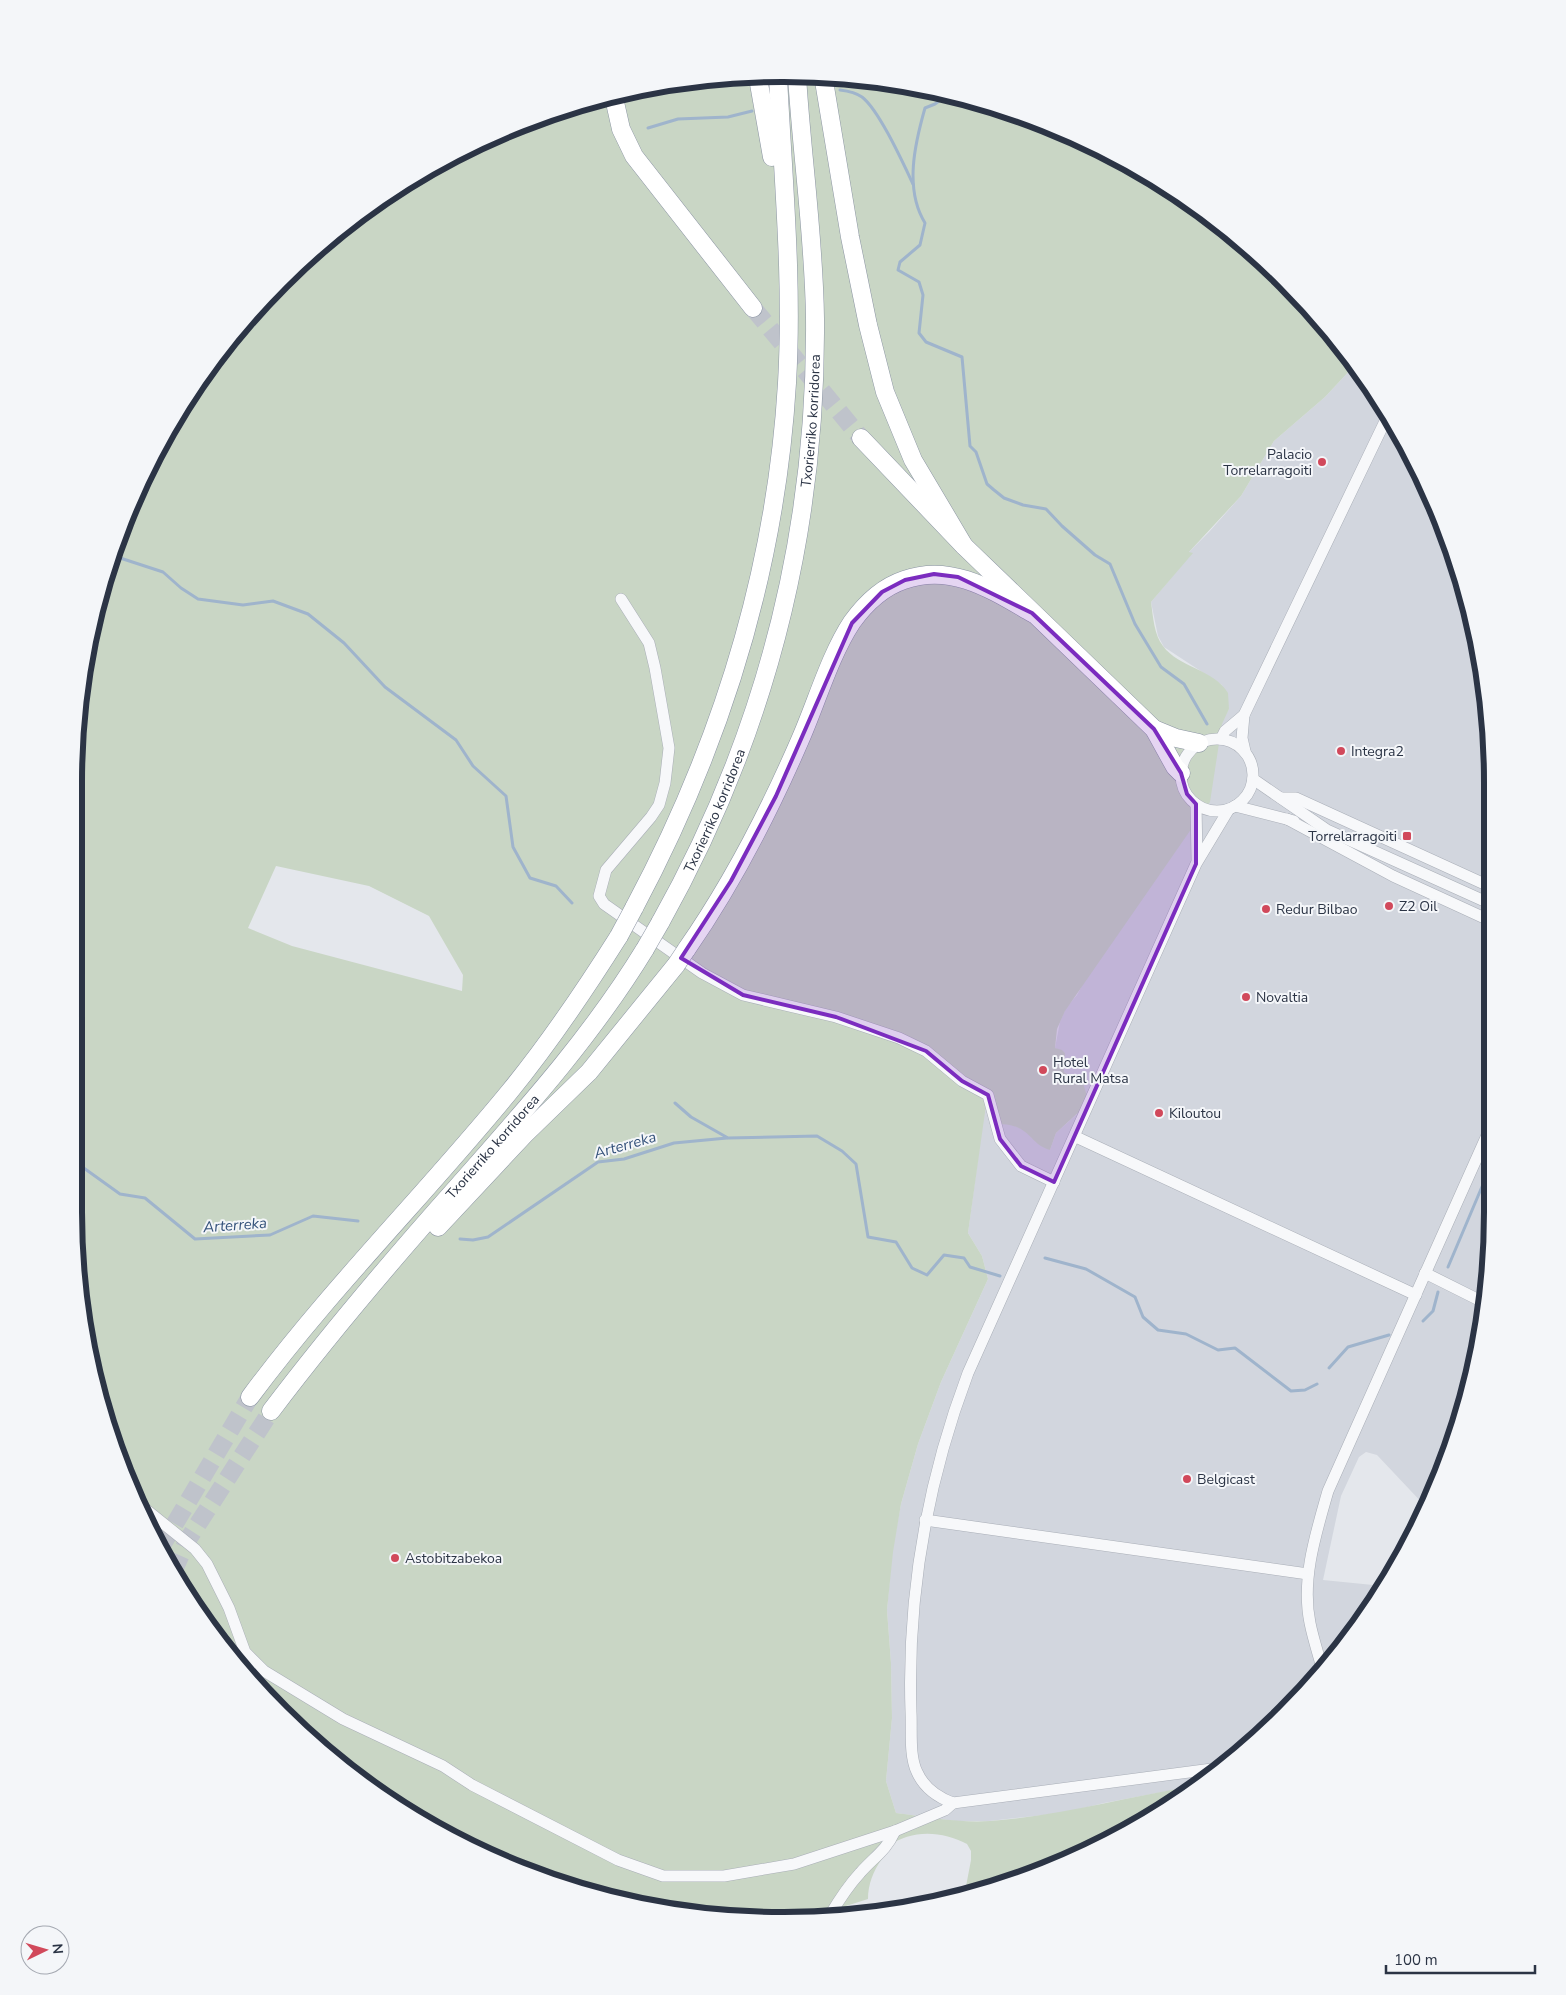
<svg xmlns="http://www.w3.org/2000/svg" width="1566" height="1995" font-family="'Nunito Sans',sans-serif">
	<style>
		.built { fill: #d2d6de }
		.green { fill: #c9d6c5; fill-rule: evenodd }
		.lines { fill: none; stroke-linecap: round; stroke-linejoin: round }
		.stream { stroke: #9fb4cc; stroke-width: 3 }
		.highway-tunnel { stroke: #bfc3cb; stroke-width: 18; stroke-dasharray: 18 9; stroke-linecap: butt }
		.minor-casing { stroke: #a9aeb7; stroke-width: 12 }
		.highway-casing { stroke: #8b94a3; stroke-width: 19 }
		.minor { stroke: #f7f8fa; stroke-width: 11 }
		.highway { stroke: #fff; stroke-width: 18 }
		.highway-bridge-casing { stroke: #8b94a3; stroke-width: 19; stroke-linecap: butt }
		.highway-bridge { stroke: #fff; stroke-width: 18 }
		.marked { fill: #7b2cbf; fill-opacity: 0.2; stroke: #7b2cbf; stroke-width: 4; stroke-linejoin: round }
		.poi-dot { fill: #d1495b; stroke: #f4f6f9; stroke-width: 2 }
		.labels { text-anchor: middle; stroke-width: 4; stroke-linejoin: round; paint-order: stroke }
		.street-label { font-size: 14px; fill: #2b3445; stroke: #f4f6f9 }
		.poi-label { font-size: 14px; fill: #2b3445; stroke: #f4f6f9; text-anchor: start }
		.water-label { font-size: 15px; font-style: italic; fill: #34527a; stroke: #f4f6f9 }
		.rim { fill: none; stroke: #2b3445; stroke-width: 6 }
	</style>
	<rect width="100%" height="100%" fill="#e4e7ec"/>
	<polygon class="built" points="1353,367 1397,428 1455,555 1491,736 1492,1212 1479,1350 1438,1484 1426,1507 1377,1455 1366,1452 1359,1457 1341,1496 1323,1580 1383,1586 1373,1606 1284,1714 1189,1787 1104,1803 1063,1813 989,1821 955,1821 896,1813 886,1781 892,1718 891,1663 887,1610 892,1552 901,1504 918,1444 941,1382 988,1279 982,1256 968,1233 986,1098 1010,1124 1027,1131 1050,1150 1056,1133 1077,1114 1083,1083 1064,1072 1065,1053 1055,1048 1060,1022 1066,1008 1077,995 1229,709 1222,685 1164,647 1158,636 1151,602 1192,553 1188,553 1209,532 1241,496 1274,441 1325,397"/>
	<path class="green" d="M829,75L966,98L1096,147L1215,220L1316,315L1353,367L1325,397L1274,441L1241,496L1189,552L1193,553L1151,602C1153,616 1154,635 1163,646C1179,668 1214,669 1228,693L1229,709L1222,724L1210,802L1065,1011L1057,1029L1055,1048L1062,1050L1065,1053L1064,1072L1083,1083L1087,1096L1081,1110L1056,1133L1050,1150C1028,1144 1032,1124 997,1124L987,1098L968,1233L982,1256L988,1279L941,1382L918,1444L901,1504L893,1552L887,1610L891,1663L892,1718L886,1781L896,1813C927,1817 959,1823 990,1821C1058,1816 1122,1798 1189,1787L1138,1826L967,1897H964L971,1860V1851L967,1844C943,1831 911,1829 889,1846C884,1849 885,1855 882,1859C873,1871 868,1885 868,1899L846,1906L844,1913L783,1921L600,1897L429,1826L282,1714L169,1567L98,1396L74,1212L75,737L111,555L169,429L250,316L316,250L428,169L555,111L690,80ZM276,866L369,886L429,916L463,975L462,991L292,946L248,928Z"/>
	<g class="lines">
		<g class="stream">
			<path d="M840,90C848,91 855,92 862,97C879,110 903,163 913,184"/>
			<path d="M947,95L935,104L925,108C915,143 904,189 925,223L920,245L900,262L898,270L919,282L923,295L919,333L926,342L962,357L970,446L976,452L987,484L994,490L1004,498L1023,505L1046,509L1062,526L1095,555L1110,564L1135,624L1161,667L1184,684L1207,724"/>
			<polyline points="648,128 678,119 728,117 752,111"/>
			<polyline points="111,555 163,572 181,588 198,599 243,605 273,601 308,614 344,643 385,687 456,740 473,766 506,796 513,847 530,878 556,886 572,903"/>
			<polyline points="675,1103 691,1117 728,1138 817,1136 842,1151 856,1164 868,1237 896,1242 912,1268 927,1275 944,1255 964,1258 970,1267 1000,1276"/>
			<polyline points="74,1161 120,1194 145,1198 195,1239 270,1235 313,1216 358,1221"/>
			<polyline points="460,1239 473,1240 488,1237 598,1162 624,1159 674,1143 727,1138"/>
			<polyline points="1045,1258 1086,1269 1135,1297 1143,1317 1158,1330 1186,1334 1218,1350 1235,1348 1291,1391 1305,1390 1317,1384"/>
			<polyline points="1448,1267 1492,1163"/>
			<polyline points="1423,1321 1433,1311 1438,1292"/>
			<polyline points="1329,1368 1348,1347 1389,1335"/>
		</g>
		<g class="highway-tunnel">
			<polyline points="753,308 861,438"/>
			<polyline points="161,1547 250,1397"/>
			<polyline points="173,1572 187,1541 271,1411"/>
		</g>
		<defs>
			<g id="minor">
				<polyline points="621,599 649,643 655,668 669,748 665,783 659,805 651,817 606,870 599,896 604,904 702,973 743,995 836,1017 899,1038 926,1051 962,1081 988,1095 1000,1139 1021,1166 1054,1182"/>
				<polyline points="1244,715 1242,738 1245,751"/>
				<polyline points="1221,739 1225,731 1244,715 1388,415"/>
				<circle cx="1217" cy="775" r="36"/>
				<polyline points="1253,779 1327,830 1491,904"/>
				<polyline points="1281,798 1296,798 1491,887"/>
				<polyline points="1196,804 1197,860"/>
				<polyline points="1235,806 1294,821"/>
				<polyline points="1287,819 1393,876 1491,921"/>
				<polyline points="1076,1137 1416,1295"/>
				<polyline points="1425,1273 1483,1302"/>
				<polyline points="144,1508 195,1549 207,1564 229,1608 245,1652 264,1671 343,1719 443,1766 472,1785 618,1860 663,1876 724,1876 794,1864 895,1831 945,1810 953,1803"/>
				<polyline points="925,1520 1308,1574"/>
				<path d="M1322,1668C1318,1653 1313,1638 1310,1623C1301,1579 1316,1533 1328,1491L1492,1124"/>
				<path d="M1212,1769L953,1803C937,1797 924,1788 917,1772C909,1756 912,1730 911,1712C907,1595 927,1482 968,1373L1196,864L1229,809"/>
				<path d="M830,1915C839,1900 848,1886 860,1873C874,1857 886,1851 895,1831"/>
			</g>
			<g id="highway">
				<polyline points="823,75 850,237 868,325 885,392 913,460 964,546"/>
				<polyline points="758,78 772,157"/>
				<polyline points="614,98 621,129 634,156 753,308"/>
				<polyline points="861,438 964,546 1154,729 1175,767 1181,773"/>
				<polyline points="1154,729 1176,738 1199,743"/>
				<path d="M634,908C721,745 776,568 787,383C793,281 783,178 778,77"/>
				<path id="s1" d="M660,923C766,734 817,534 815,318C814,237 802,157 797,76"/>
				<path d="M686,950C732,884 768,814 800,740C816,704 830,655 852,622C865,604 883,587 904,580C952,563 992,590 1032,613"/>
				<polyline points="438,1227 524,1135 589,1072 676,965"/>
				<path d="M250,1397C330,1289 425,1195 510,1091C550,1042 585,990 619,936"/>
				<path id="s2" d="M271,1411C330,1333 393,1259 458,1186C525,1110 592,1036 645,949"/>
			</g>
		</defs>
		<use href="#minor" class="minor-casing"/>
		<use href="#highway" class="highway-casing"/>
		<use href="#minor" class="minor"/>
		<use href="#highway" class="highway"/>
		<defs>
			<g id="highway-bridge">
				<polyline points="619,936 634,908"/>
				<polyline points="645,949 660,923"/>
				<polyline points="676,965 686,950"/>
			</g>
		</defs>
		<use href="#highway-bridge" class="highway-bridge-casing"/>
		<use href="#highway-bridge" class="highway-bridge"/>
	</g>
	<path class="marked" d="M934,574L958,577L1032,613L1154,729L1181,773L1187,794L1196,804V864L1054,1182L1021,1166L1000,1139L988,1095L962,1081L926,1051L836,1017L743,995L681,958L731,881L776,796L852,623L882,592L905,580Z"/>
	<g class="poi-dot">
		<circle cx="1322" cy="462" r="5"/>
		<circle cx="1341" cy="751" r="5"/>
		<rect x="1402" y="831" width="10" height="10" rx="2.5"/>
		<circle cx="1389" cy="906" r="5"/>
		<circle cx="1266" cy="909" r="5"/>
		<circle cx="1246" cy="997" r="5"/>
		<circle cx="1043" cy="1070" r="5"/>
		<circle cx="1159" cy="1113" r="5"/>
		<circle cx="1187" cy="1479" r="5"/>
		<circle cx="395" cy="1558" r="5"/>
	</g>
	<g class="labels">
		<g class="street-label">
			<text dy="5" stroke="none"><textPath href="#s1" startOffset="529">Txorierriko korridorea</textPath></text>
			<text dy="5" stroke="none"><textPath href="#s1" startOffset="125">Txorierriko korridorea</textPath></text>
			<text dy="5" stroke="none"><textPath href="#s2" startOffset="345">Txorierriko korridorea</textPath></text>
		</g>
		<g class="poi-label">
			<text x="1312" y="459" text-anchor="end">Palacio<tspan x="1312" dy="16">Torrelarragoiti</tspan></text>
			<text x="1351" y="756">Integra2</text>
			<text x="1397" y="841" text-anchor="end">Torrelarragoiti</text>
			<text x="1399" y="911">Z2 Oil</text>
			<text x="1276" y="914">Redur Bilbao</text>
			<text x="1256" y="1002">Novaltia</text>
			<text x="1053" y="1067">Hotel<tspan x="1053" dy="16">Rural Matsa</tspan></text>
			<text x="1169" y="1118">Kiloutou</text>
			<text x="1197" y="1484">Belgicast</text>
			<text x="405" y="1563">Astobitzabekoa</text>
		</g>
		<g class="water-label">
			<text transform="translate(625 1145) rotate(-16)" y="5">Arterreka</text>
			<text transform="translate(235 1225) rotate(-4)" y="5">Arterreka</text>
		</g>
	</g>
	<path d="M0 0H1566V1995H0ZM782 82H784A700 700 0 0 1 1484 782V1212A700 700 0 0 1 784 1912H782A700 700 0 0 1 82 1212V782A700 700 0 0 1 782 82Z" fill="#f4f6f9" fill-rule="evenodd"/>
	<path class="rim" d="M782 82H784A700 700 0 0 1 1484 782V1212A700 700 0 0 1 784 1912H782A700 700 0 0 1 82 1212V782A700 700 0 0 1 782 82Z"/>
	<g transform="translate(45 1950) rotate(85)"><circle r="24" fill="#f4f6f9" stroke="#a4a8b1"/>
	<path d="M0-4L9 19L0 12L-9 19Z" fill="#d1495b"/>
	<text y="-8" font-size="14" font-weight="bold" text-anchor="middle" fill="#2b3445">N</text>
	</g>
	<path d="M1386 1965v8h149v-8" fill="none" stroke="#2b3445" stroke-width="2.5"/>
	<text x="1394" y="1965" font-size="15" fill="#2b3445" stroke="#f4f6f9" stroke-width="4" paint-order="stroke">100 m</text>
</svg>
